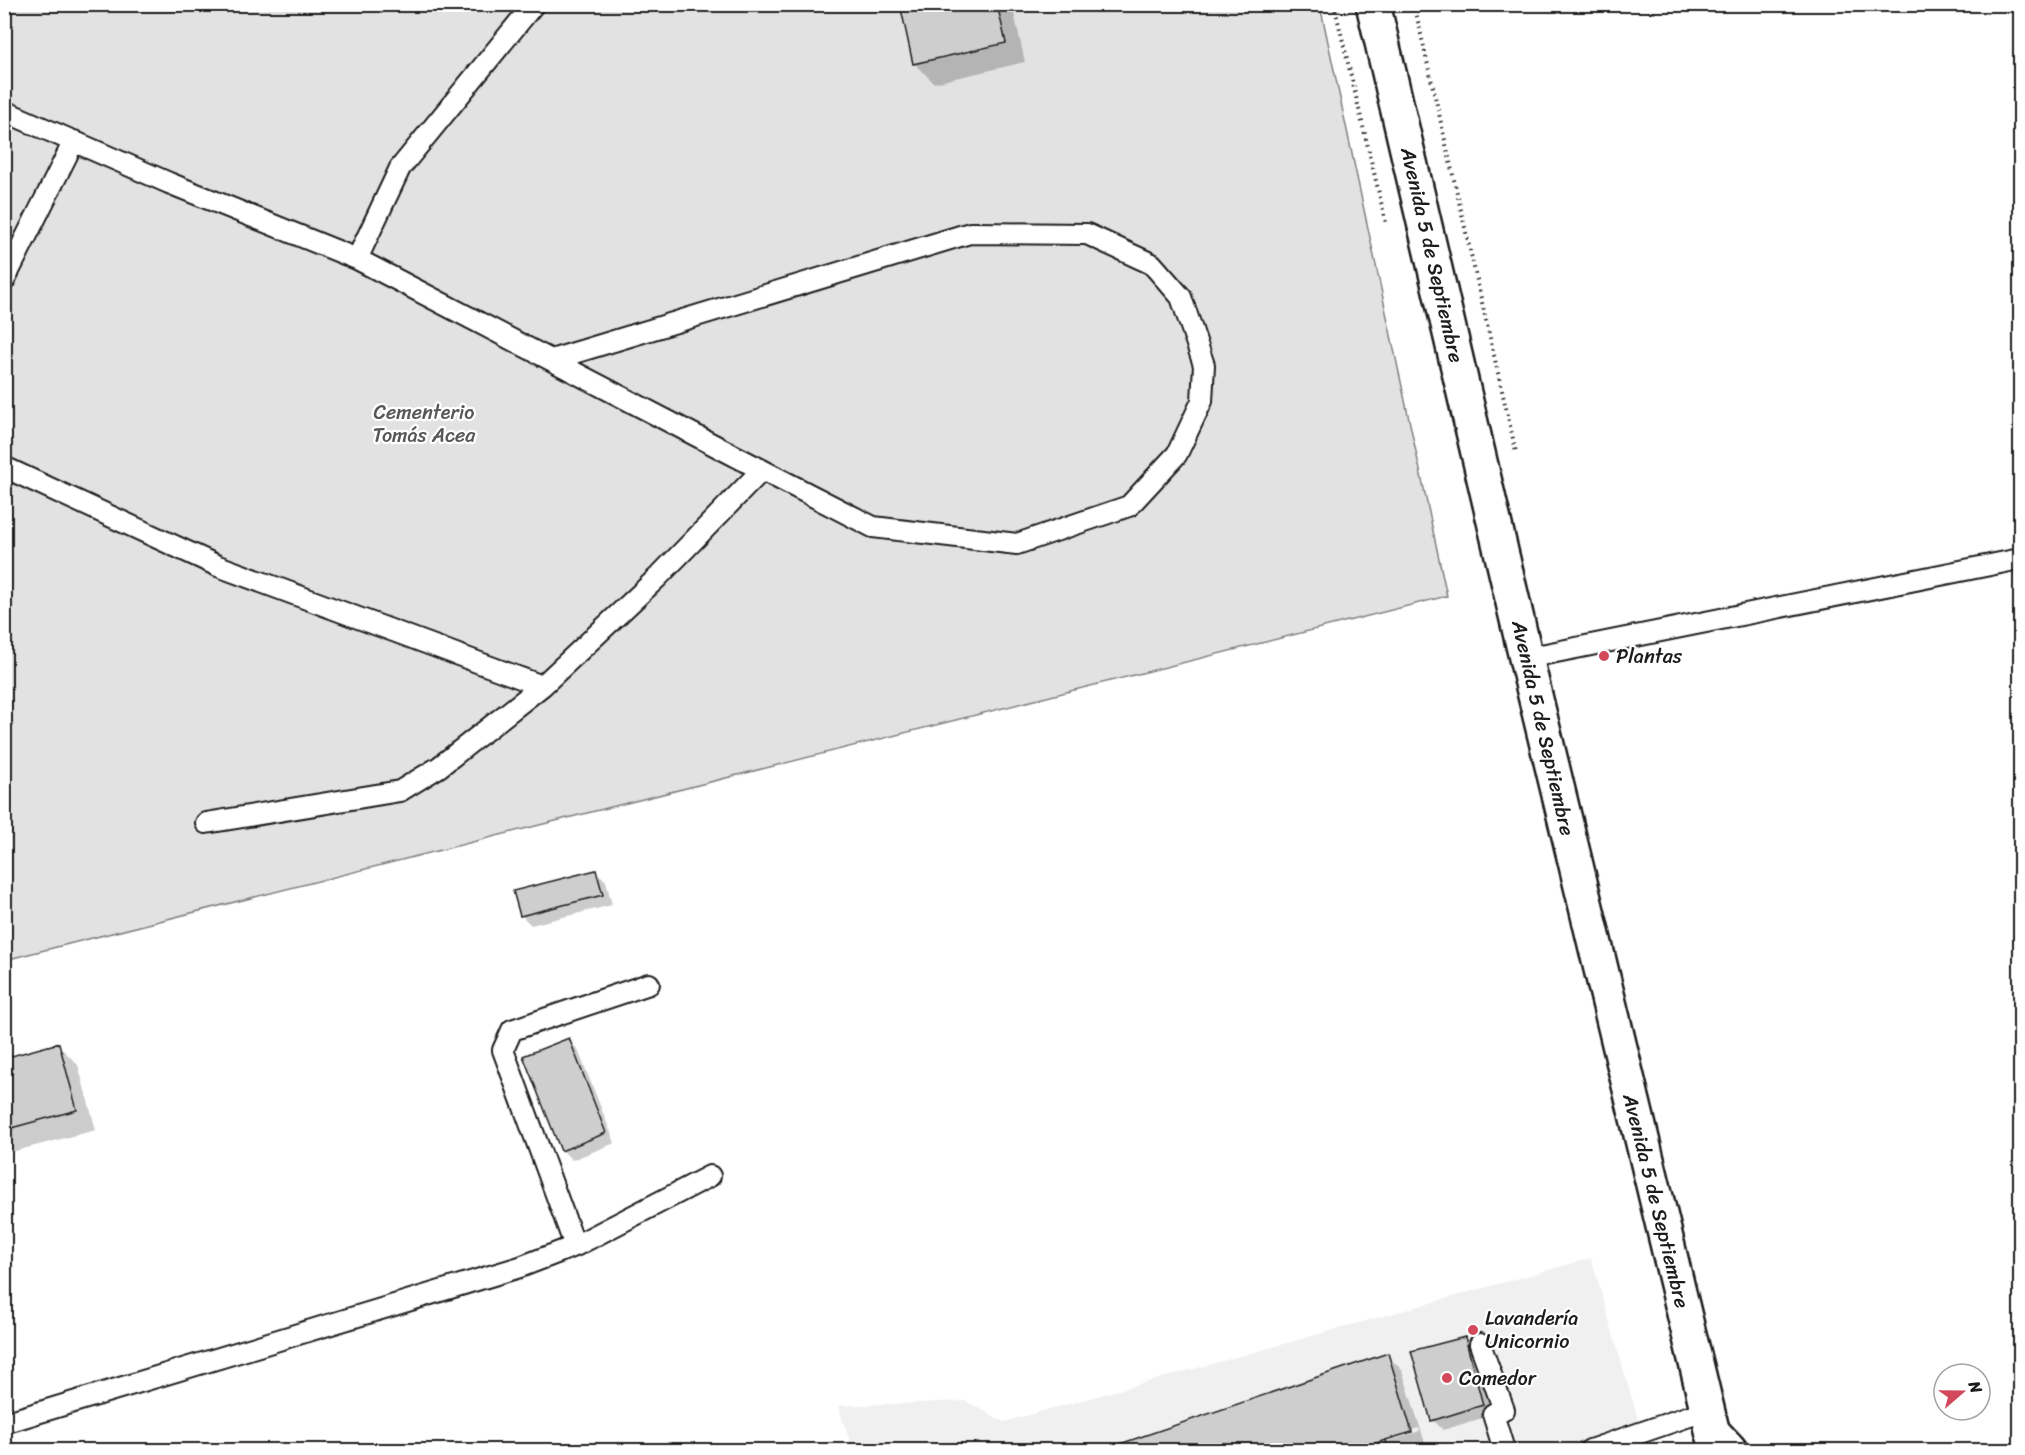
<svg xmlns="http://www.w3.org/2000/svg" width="2025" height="1455" viewBox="0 0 2025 1455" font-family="Sriracha,sans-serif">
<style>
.built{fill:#f0f0f0}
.green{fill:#e2e2e2;stroke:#7f7f7f;stroke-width:1.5}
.shadow{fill:#0003;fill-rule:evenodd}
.building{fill:#cecece;stroke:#1c1c1c;stroke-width:1.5}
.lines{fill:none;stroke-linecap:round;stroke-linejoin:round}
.lane-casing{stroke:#1c1c1c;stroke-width:24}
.primary-casing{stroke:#1c1c1c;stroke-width:38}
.highway-casing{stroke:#1c1c1c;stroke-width:38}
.path{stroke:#1c1c1c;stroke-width:4;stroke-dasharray:1.5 4.5;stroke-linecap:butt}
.lane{stroke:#fff;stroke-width:20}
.primary{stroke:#fff;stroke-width:33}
.highway{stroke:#fff;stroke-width:33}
.poi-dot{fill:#d1495b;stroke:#fff;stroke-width:2}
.labels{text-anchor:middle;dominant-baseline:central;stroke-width:4.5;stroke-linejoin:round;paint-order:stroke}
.street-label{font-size:20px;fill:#1c1c1c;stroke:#fff}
.park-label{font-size:20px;fill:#575757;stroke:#fff}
.poi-label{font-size:20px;fill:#1c1c1c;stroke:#fff;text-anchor:start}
</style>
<rect width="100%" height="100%" fill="#fff"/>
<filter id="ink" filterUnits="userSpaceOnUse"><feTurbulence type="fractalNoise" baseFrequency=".0167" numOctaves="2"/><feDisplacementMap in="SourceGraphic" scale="12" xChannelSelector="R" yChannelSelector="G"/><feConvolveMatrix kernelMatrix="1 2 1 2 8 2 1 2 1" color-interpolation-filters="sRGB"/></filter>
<g filter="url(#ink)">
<!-- built -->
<path class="built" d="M 1591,1258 L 1647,1450 L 853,1450 L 838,1406 L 966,1401 L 1004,1422 Z"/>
<!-- green -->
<path class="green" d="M 5,5 L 1320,5 L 1447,596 L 5,960 Z"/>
<!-- shadow -->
<path class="shadow" d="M 901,4 L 1012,4 L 1025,62 L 934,83 L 914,63 Z
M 596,871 L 606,881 L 612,905 L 531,925 L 521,915 Z
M 569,1040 L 578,1050 L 615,1143 L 572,1160 L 562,1150 Z
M 58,1045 L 78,1065 L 96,1130 L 4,1154 L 4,1059 Z
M 1464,1339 L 1474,1349 L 1492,1415 L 1443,1430 L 1433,1420 Z
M 1387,1355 L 1402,1370 L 1426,1446 L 1414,1450 L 1106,1450 ZM 1419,1428 L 1420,1431 L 1385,1442 L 1383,1439 Z"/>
<!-- building -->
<path class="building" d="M 900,4 L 997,4 L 1006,43 L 913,64 Z
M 596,870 L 603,895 L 520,916 L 513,891 Z
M 569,1038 L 606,1133 L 561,1151 L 523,1056 Z
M 59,1043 L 77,1110 L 4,1130 L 4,1058 Z
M 1465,1337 L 1483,1405 L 1431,1421 L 1411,1351 Z
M 1388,1353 L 1412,1432 L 1353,1450 L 1102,1450 Z
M 1386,1440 L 1388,1450 L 1353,1450 Z"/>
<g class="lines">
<!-- lane casing -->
<g class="lane-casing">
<path id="lane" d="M 4,111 L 169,183 L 357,259 L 762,470 L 873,527 L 1017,544 L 1129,506 L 1177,454 L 1202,401 L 1204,365 L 1181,297 L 1152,264 L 1087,234 L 970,233 L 551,360
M 357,259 L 400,168 L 534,4
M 4,281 L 74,141
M 4,467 L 218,566 L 542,686 L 439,767 L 400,791 L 206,823
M 1526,658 L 2020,559
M 542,686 L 657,578 L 762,470
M 575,1246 L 503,1050 L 512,1030 L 649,984
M 1480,1344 L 1504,1410 L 1493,1414 L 1504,1450
M 4,1423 L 520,1267 L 575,1246 L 710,1176
M 1590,1450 L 1707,1410"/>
</g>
<!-- primary casing -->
<g class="primary-casing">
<path id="primary" d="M 1373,4 L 1526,658 L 1717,1450"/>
</g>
<!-- highway casing -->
<g class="highway-casing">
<path id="highway" d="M 1712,1431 L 1730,1450"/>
</g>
<!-- path -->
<path class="path" d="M 1334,4 L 1386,223
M 1414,4 L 1516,452"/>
<!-- lane -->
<use href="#lane" class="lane"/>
<!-- primary -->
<use href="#primary" class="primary"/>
<!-- highway -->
<use href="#highway" class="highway"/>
</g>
</g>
<!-- markers -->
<g class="poi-dot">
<circle cx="1604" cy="656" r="6"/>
<circle cx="1473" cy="1330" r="6"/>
<circle cx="1447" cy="1378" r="6"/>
</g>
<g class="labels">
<!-- street labels -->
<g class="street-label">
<text transform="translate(1432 255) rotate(77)">Avenida 5 de Septiembre</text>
<text transform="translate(1543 728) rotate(77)">Avenida 5 de Septiembre</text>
<text transform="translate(1656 1201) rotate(76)">Avenida 5 de Septiembre</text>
</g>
<!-- park labels -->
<g class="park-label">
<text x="424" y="412">Cementerio<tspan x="424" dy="23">Tomás Acea</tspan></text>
</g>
<!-- poi labels -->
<g class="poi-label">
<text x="1616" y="656">Plantas</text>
<text x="1485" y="1318">Lavandería<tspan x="1485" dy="23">Unicornio</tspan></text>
<text x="1459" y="1378">Comedor</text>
</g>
</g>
<!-- margin -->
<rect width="2025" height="1455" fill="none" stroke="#fff" stroke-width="24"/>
<rect x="12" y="12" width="2001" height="1431" fill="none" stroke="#1c1c1c" stroke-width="2" filter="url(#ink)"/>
<!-- north arrow -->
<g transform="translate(1962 1392) rotate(70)"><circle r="28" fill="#ffffff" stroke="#a4a4a4" stroke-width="1.5"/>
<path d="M0-4.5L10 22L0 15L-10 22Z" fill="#d1495b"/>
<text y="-9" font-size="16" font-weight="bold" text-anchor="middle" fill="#1c1c1c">N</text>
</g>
</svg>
